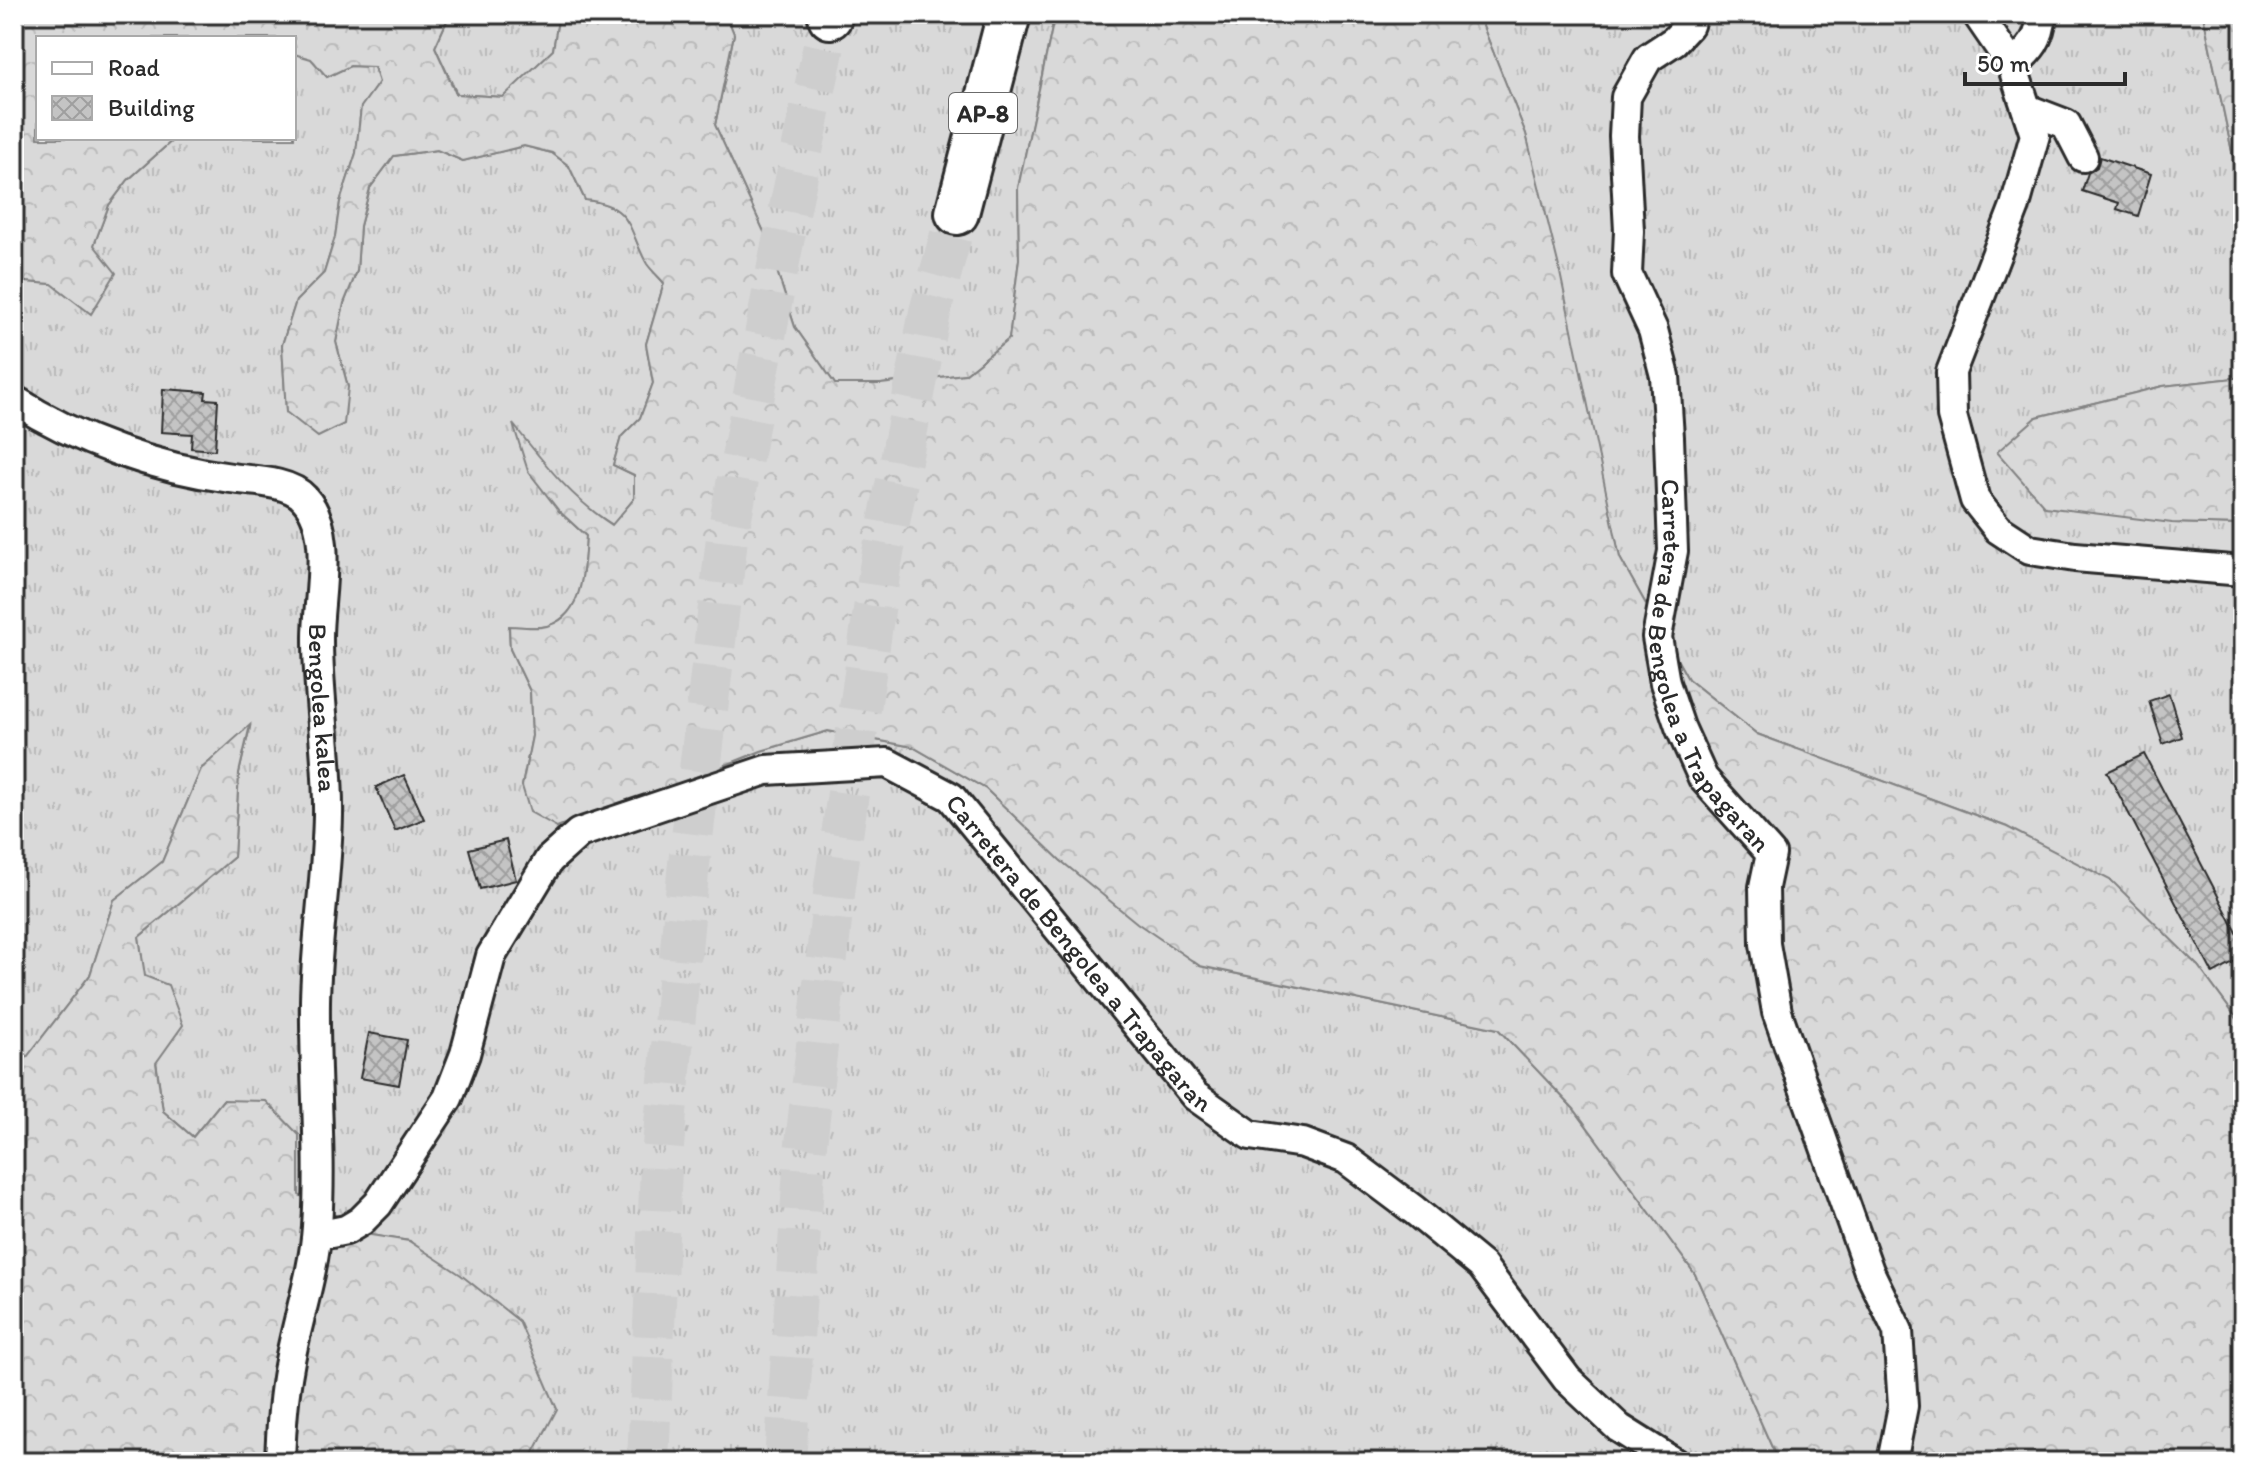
<svg xmlns="http://www.w3.org/2000/svg" width="2257" height="1476" viewBox="0 0 2257 1476" font-family="Itim,sans-serif">
<style>
.grass{fill:url(#grass-tufts);stroke:#828282;stroke-width:2}
.forest{fill:url(#forest-crowns);stroke:#828282;stroke-width:2}
.building{fill:url(#building-cross-hatch);stroke:#2b2b2b;stroke-width:2}
.lines{fill:none;stroke-linecap:round;stroke-linejoin:round}
.highway-tunnel{stroke:#cecece;stroke-width:42;stroke-dasharray:42 21;stroke-linecap:butt}
.minor-casing{stroke:#2b2b2b;stroke-width:34}
.highway-casing{stroke:#2b2b2b;stroke-width:48}
.minor{stroke:#fff;stroke-width:28}
.highway{stroke:#fff;stroke-width:42}
.labels{text-anchor:middle;dominant-baseline:central;stroke-width:7;stroke-linejoin:round;paint-order:stroke}
.shield{fill:#fff;stroke:#6b6b6b;stroke-width:2}
.shield-label{font-size:24px;font-weight:bold;fill:#2b2b2b}
.street-label{font-size:26px;fill:#2b2b2b;stroke:#fff}
</style>
<defs>
<pattern id="grass-tufts" width="24" height="20" patternUnits="userSpaceOnUse" patternTransform="scale(2)"><rect width="24" height="20" fill="#d9d9d9"/><path d="M3 7l-1-3M5 7V3M7 7l1-3M15 17l-1-3M17 17v-4M19 17l1-3" fill="none" stroke="#bababa"/></pattern>
<pattern id="forest-crowns" width="20" height="18" patternUnits="userSpaceOnUse" patternTransform="scale(2)"><rect width="20" height="18" fill="#d9d9d9"/><path d="M2 6a3 3 0 1 1 6 0M12 15a3 3 0 1 1 6 0" fill="none" stroke="#bababa"/></pattern>
<pattern id="building-cross-hatch" width="8" height="8" patternUnits="userSpaceOnUse" patternTransform="scale(2)"><rect width="8" height="8" fill="#c4c4c4"/><path d="M0 0l8 8M0 8l8-8" fill="none" stroke="#9f9f9f"/></pattern>
</defs>
<rect width="100%" height="100%" fill="#f7f7f7"/>
<filter id="ink" filterUnits="userSpaceOnUse"><feTurbulence type="fractalNoise" baseFrequency=".0125" numOctaves="2"/><feDisplacementMap in="SourceGraphic" scale="16" xChannelSelector="R" yChannelSelector="G"/><feConvolveMatrix kernelMatrix="1 2 1 2 8 2 1 2 1" color-interpolation-filters="sRGB"/></filter>
<g filter="url(#ink)">
<!-- grass -->
<path class="grass" d="M 450,14 L 559,14 L 553,50 L 504,97 L 457,94 L 435,47 Z
M 726,14 L 1055,14 L 1018,188 L 1019,259 L 1009,339 L 965,374 L 881,384 L 835,384 L 795,327 L 765,234 L 715,125 L 734,34 Z
M 1478,14 L 2203,14 L 2243,204 L 2243,377 L 2163,386 L 2037,417 L 2172,523 L 2243,525 L 2243,1027 L 2198,966 L 2007,827 L 1757,734 L 1688,679 L 1620,558 L 1526,134 Z
M 294,54 L 311,58 L 327,77 L 350,66 L 374,67 L 379,82 L 361,107 L 356,153 L 340,202 L 335,237 L 324,273 L 296,301 L 282,345 L 286,412 L 348,387 L 336,342 L 344,303 L 357,271 L 360,226 L 370,188 L 394,156 L 437,150 L 463,161 L 524,146 L 552,153 L 569,166 L 585,200 C 635,205 628,231 647,263 C 652,271 659,277 664,283 L 646,344 L 653,383 L 640,418 L 621,437 L 613,465 L 634,475 L 634,499 L 613,525 L 583,506 L 554,475 L 559,511 L 586,536 C 584,569 585,614 547,626 C 536,629 521,626 509,627 L 510,649 L 530,691 L 532,736 L 522,786 L 557,827 L 594,812 L 655,793 L 761,751 L 828,731 L 913,747 L 986,789 L 1060,860 L 1200,966 L 1498,1029 L 1574,1109 L 1695,1274 L 1775,1454 L 1776,1462 L 529,1462 L 556,1409 L 410,1241 L 371,1235 L 299,1195 L 299,1135 L 223,1100 L 193,1137 L 163,1111 L 139,937 L 234,857 L 239,773 L 250,727 L 201,769 L 162,862 L 114,900 L 90,975 L 14,1074 L 14,281 L 52,284 L 94,245 L 109,205 L 128,180 L 175,138 L 294,138 Z"/>
<!-- forest -->
<path class="forest" d="M 14,14 L 106,14 L 109,19 L 132,14 L 450,14 L 435,47 L 456,94 L 503,97 L 553,50 L 559,14 L 726,14 L 734,34 L 715,125 L 765,234 L 795,327 L 835,384 L 881,384 L 965,374 L 1009,339 L 1019,259 L 1018,188 L 1055,14 L 1478,14 L 1526,134 L 1558,263 L 1620,558 L 1688,679 L 1757,734 L 2007,827 L 2112,881 L 2198,966 L 2243,1027 L 2243,1462 L 1776,1462 L 1775,1454 L 1695,1274 L 1574,1109 L 1498,1029 L 1200,966 L 1137,923 L 1060,860 L 986,789 L 913,747 L 828,731 L 761,751 L 655,793 L 594,812 L 557,827 L 530,812 L 522,786 L 532,736 L 530,691 L 510,649 L 509,626 C 520,626 531,628 542,627 C 584,621 584,568 586,536 L 559,511 L 528,471 L 513,424 C 545,464 570,497 612,525 L 634,499 L 634,475 L 613,465 L 621,437 L 640,418 L 653,383 L 646,344 L 664,283 C 659,277 652,271 647,264 C 628,231 634,205 585,200 L 569,166 L 552,153 L 524,146 L 463,161 L 437,150 L 394,156 L 370,188 L 360,226 L 357,271 L 344,303 L 336,342 L 348,387 L 344,424 L 318,437 L 286,412 L 282,345 L 296,301 L 324,273 L 335,237 L 340,202 L 356,153 L 361,107 L 379,82 L 374,67 L 350,66 L 327,77 L 311,59 L 294,54 L 294,38 L 38,38 L 38,138 L 175,138 L 128,180 L 109,205 L 94,245 L 116,273 L 91,314 L 52,284 L 14,281 Z
M 2203,14 L 2243,14 L 2243,204 Z
M 2243,377 L 2243,525 L 2172,523 L 2045,507 L 1997,452 L 2037,417 L 2163,386 Z
M 250,725 L 239,773 L 234,857 L 139,937 L 145,976 L 168,985 L 183,1025 L 156,1063 L 163,1111 L 193,1137 L 223,1100 L 266,1101 L 299,1135 L 299,1195 L 371,1235 L 409,1241 L 461,1275 L 519,1321 L 557,1409 L 529,1462 L 14,1462 L 14,1074 L 90,975 L 114,900 L 162,862 L 201,769 Z"/>
<!-- building -->
<path class="building" d="M 2100,157 L 2151,174 L 2138,216 L 2117,209 L 2119,203 L 2082,191 L 2088,173 L 2097,167 Z
M 163,389 L 206,392 L 205,399 L 218,400 L 215,450 L 191,448 L 192,434 L 161,432 Z
M 2169,694 L 2182,737 L 2163,744 L 2149,701 Z
M 2144,754 L 2243,944 L 2243,958 L 2213,974 L 2107,772 Z
M 404,775 L 424,819 L 395,831 L 376,787 Z
M 506,840 L 516,880 L 480,889 L 469,849 Z
M 369,1033 L 407,1040 L 399,1085 L 360,1078 Z"/>
<g class="lines">
<!-- highway-tunnel -->
<path class="highway-tunnel" d="M 648,1462 L 661,1168 L 688,873 L 727,538 L 780,256 L 830,17
M 785,1462 L 805,1153 L 835,885 L 880,568 L 930,312 L 957,213"/>
<!-- minor casing -->
<g class="minor-casing">
<g id="minor">
<path id="s1" d="M 1692,14 L 1689,25 L 1674,41 L 1648,58 L 1626,97 L 1624,136 L 1629,231 L 1627,274 L 1653,330 L 1665,376 L 1669,437 L 1673,551 L 1657,637 L 1665,683 L 1680,727 L 1703,778 L 1771,854 L 1764,887 L 1765,944 L 1777,1012 L 1869,1271 L 1898,1331 L 1903,1406 L 1892,1462"/>
<path d="M 1977,14 L 2012,65 L 2035,135 L 2015,206 L 1951,372 L 1952,416 L 1975,500 L 1998,529 L 2030,550 L 2075,557 L 2243,571"/>
<path d="M 2012,65 C 2031,50 2040,39 2042,14"/>
<path d="M 2027,109 L 2066,124 L 2083,157"/>
<path id="s2" d="M 14,400 C 78,441 155,468 231,478 C 252,481 289,481 304,498 C 336,532 317,598 318,641 C 318,700 329,757 328,815 C 327,877 316,939 315,1001 C 314,1077 322,1152 317,1227 C 314,1273 297,1320 289,1366 C 283,1398 281,1430 280,1462"/>
<path id="s3" d="M 317,1230 L 331,1233 L 346,1230 L 361,1221 L 378,1204 L 448,1098 L 465,1054 L 491,956 L 549,860 L 579,833 L 766,770 L 887,763 L 951,797 L 1195,1096 L 1250,1135 L 1303,1143 L 1346,1159 L 1414,1210 L 1482,1266 L 1567,1379 L 1619,1428 L 1673,1462"/>
</g>
</g>
<!-- highway casing -->
<g class="highway-casing">
<path id="highway" d="M 830,17 L 831,14
M 957,213 L 1009,14"/>
</g>
<!-- minor -->
<use href="#minor" class="minor"/>
<!-- highway -->
<use href="#highway" class="highway"/>
</g>
</g>
<g class="labels">
<!-- shield labels -->
<rect class="shield" x="949" y="93" width="68" height="40" rx="6"/>
<g class="shield-label">
<text x="983" y="113">AP-8</text>
</g>
<!-- street labels -->
<g class="street-label">
<text stroke="none"><textPath href="#s1" startOffset="700">Carretera de Bengolea a Trapagaran</textPath></text>
<text stroke="none"><textPath href="#s2" startOffset="524">Bengolea kalea</textPath></text>
<text stroke="none"><textPath href="#s3" startOffset="1092">Carretera de Bengolea a Trapagaran</textPath></text>
</g>
</g>
<!-- margin -->
<rect width="2257" height="1476" fill="none" stroke="#fff" stroke-width="48"/>
<rect x="24" y="24" width="2209" height="1428" fill="none" stroke="#2b2b2b" stroke-width="3" filter="url(#ink)"/>
<!-- legend -->
<rect x="36" y="36" width="260" height="104" fill="#ffffff" stroke="#aaaaaa" stroke-width="2"/>
<rect x="52" y="62" width="40" height="12" fill="#ffffff" stroke="#aaaaaa" stroke-width="2"/>
<text x="108" y="76" font-size="24" fill="#2b2b2b">Road</text>
<rect x="52" y="96" width="40" height="24" fill="url(#building-cross-hatch)" stroke="#aaaaaa" stroke-width="2"/>
<text x="108" y="116" font-size="24" fill="#2b2b2b">Building</text>
<!-- scale -->
<path d="M1965 72v12h160v-12" fill="none" stroke="#2b2b2b" stroke-width="4"/>
<text x="1977" y="72" font-size="24" fill="#2b2b2b" stroke="#ffffff" stroke-width="6" paint-order="stroke">50 m</text>
</svg>
